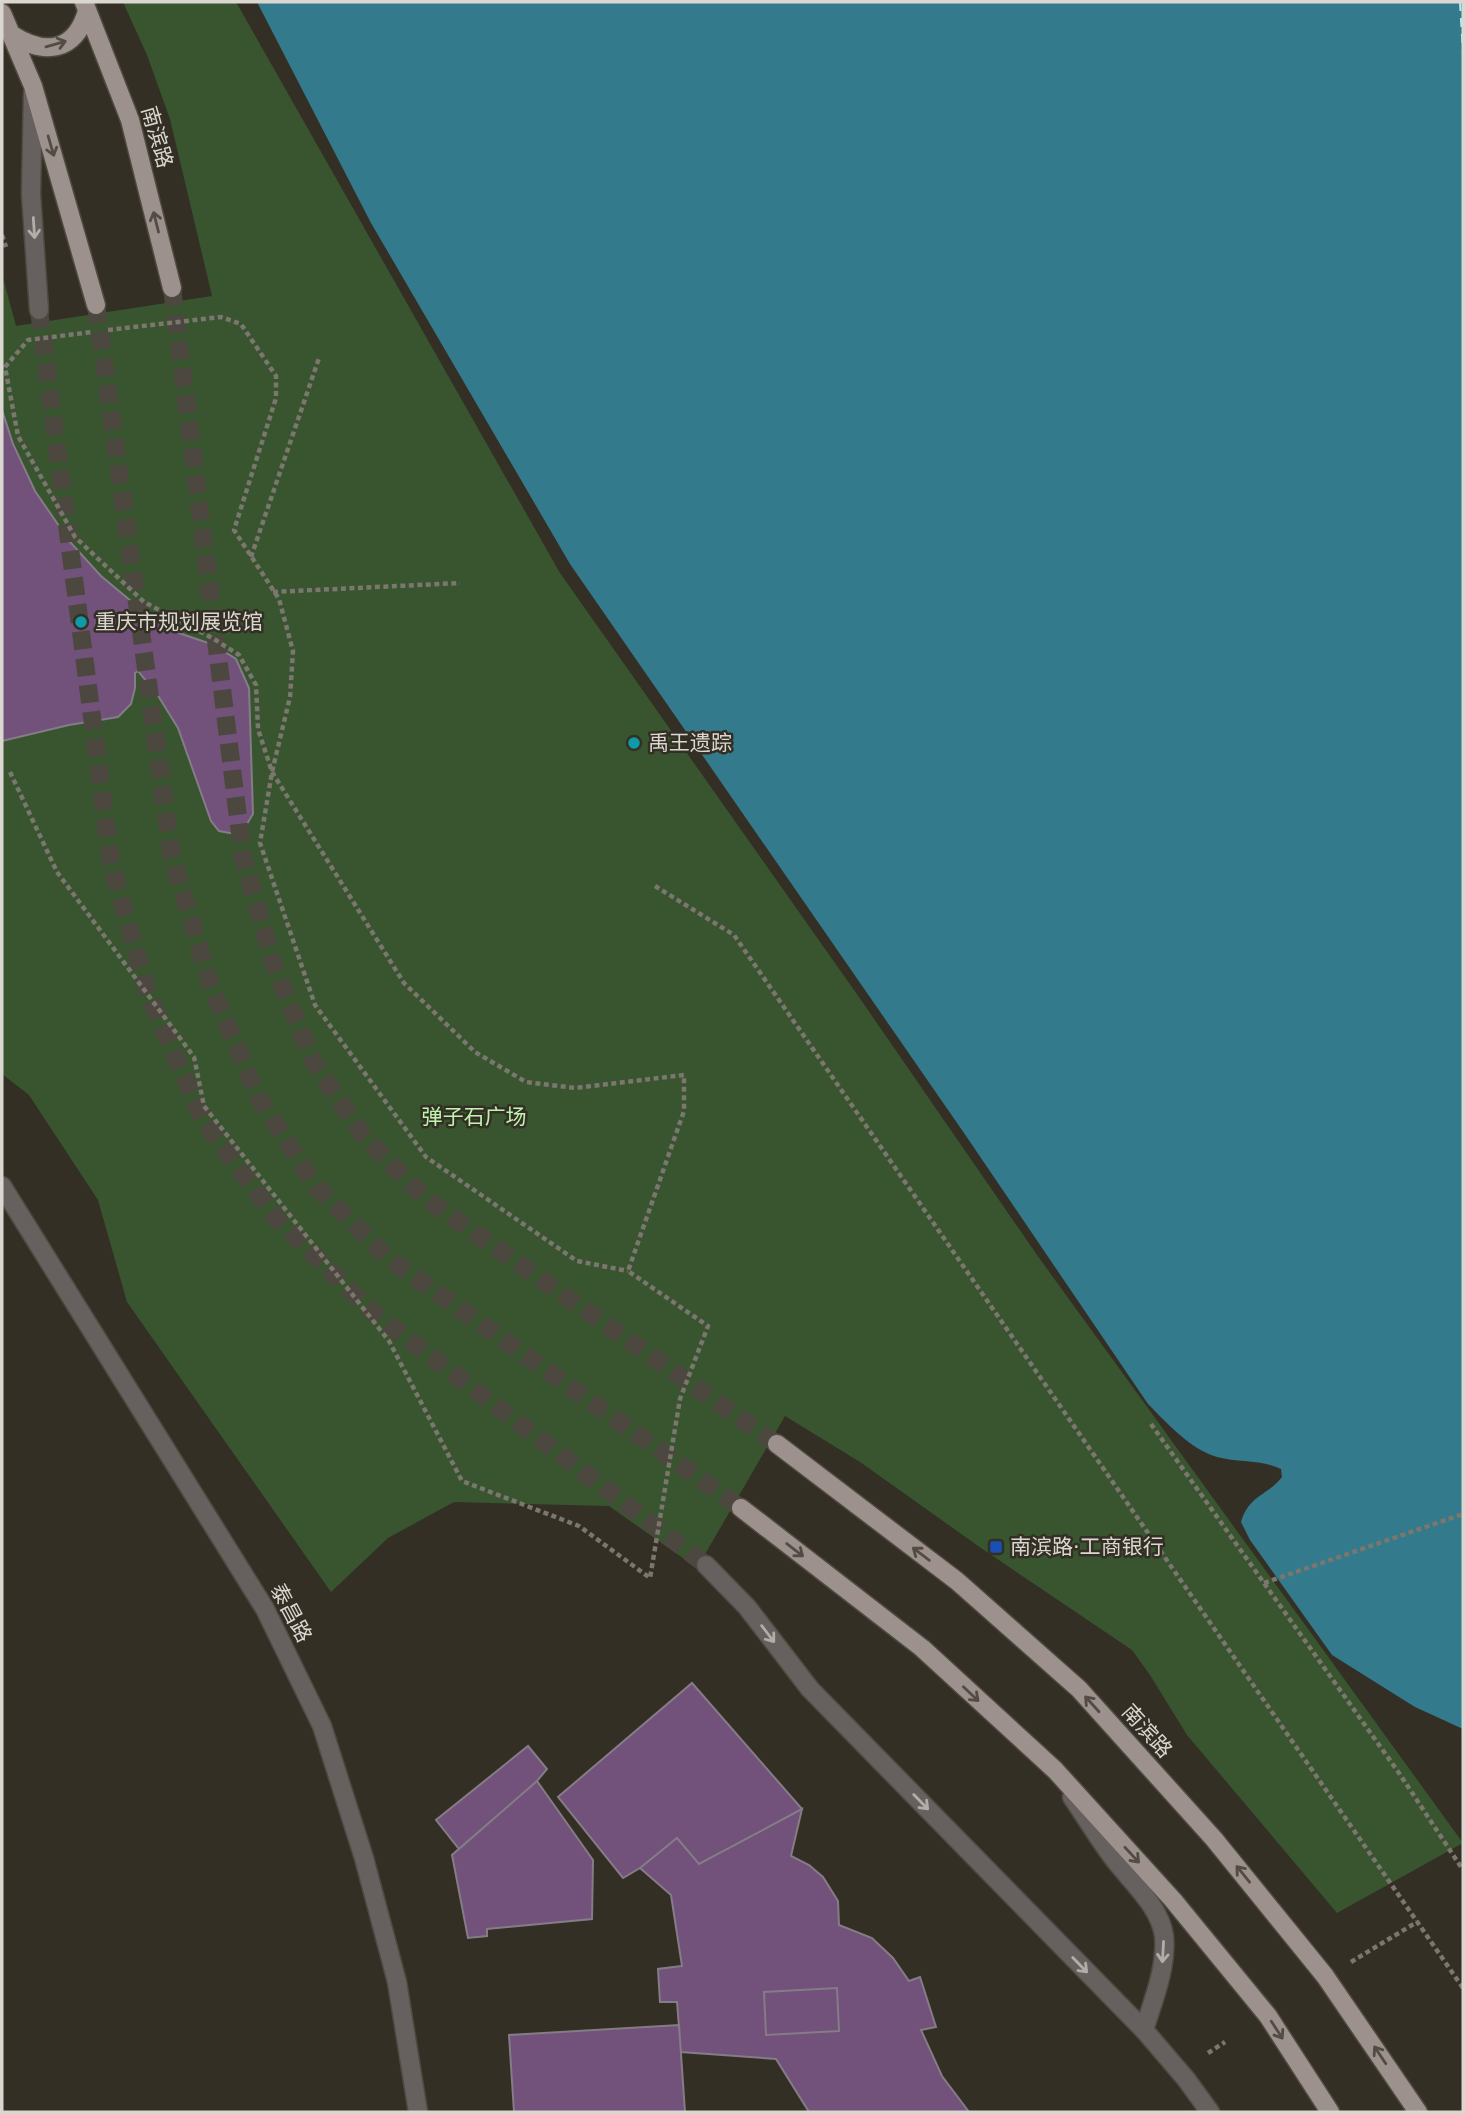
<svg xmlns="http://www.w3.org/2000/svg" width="1465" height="2114" viewBox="0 0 1465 2114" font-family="'DejaVu Sans','Noto Sans SC',sans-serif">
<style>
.green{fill:#38552f}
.water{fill:#347a8d}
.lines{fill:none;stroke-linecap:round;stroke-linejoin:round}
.ferry{stroke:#b3edff;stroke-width:2;stroke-dasharray:9 7;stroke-linecap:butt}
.building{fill:#72517a;stroke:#847c86;stroke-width:2}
.tertiary-tunnel{stroke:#4d483f;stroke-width:18;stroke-dasharray:18 9;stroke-linecap:butt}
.primary-tunnel{stroke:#4d483f;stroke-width:18;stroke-dasharray:18 9;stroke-linecap:butt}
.service-casing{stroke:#4f4a41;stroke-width:21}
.tertiary-casing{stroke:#4f4a41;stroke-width:21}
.primary-casing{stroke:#4f4a41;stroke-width:21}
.path{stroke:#7b766e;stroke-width:4.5;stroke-dasharray:5 3.5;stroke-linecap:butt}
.service{stroke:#66615e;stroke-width:18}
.tertiary{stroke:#66615e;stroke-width:18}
.primary{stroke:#9c918c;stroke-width:18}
.oneway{stroke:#534c44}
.oneway2{stroke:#b1aea9}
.culture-dot{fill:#0f9aa8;stroke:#342f25;stroke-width:2.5}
.transit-dot{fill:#1a4fb4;stroke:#342f25;stroke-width:2.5}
.labels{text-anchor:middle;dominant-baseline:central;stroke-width:5;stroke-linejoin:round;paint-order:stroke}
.street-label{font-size:21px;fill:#dad7d1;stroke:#342f25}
.poi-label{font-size:21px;fill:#dad7d1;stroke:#342f25;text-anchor:start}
.park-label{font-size:21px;fill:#bff4af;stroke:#342f25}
</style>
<rect width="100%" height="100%" fill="#342f25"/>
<!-- green -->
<path class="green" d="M 123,2 L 236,2 L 560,573 L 861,1000 L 1037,1255 L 1463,1843 L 1337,1913 L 1187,1735 L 1150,1675 L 1132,1650 L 981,1548 L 860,1462 L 785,1416 L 697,1568 L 609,1506 L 454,1502 L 388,1538 L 331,1592 L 127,1302 L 98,1200 L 29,1095 L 2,1074 L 2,274 L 16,326 L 212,296 L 170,119 L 147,55 Z"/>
<!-- water -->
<path class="water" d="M 257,2 L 1463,2 L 1463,1729 L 1415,1707 L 1332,1655 L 1250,1540 L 1241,1522 C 1249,1495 1267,1496 1282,1477 L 1281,1469 C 1260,1459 1239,1463 1217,1457 C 1190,1449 1168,1424 1148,1404 L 964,1133 L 570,564 L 371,223 Z"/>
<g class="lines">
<!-- ferry -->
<path class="ferry" d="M 1460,2 L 1463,54"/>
</g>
<!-- building -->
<path class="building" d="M 2,410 L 13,444 L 35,491 L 70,542 L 101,576 L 143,611 L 179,633 L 214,645 L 236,659 L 249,688 L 253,814 L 245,827 L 235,834 L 219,831 L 211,821 L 178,728 L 157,694 L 138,671 L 135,673 L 135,688 L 131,704 L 118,717 L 69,725 L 2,741 Z
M 692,1683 L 802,1809 L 699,1864 L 677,1838 L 640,1868 L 623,1878 L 558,1797 Z
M 528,1746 L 547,1769 L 537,1781 L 459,1849 L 436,1820 Z
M 537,1781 L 593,1860 L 592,1919 L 487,1929 L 487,1936 L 468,1938 L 452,1855 Z
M 802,1809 L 791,1856 L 809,1865 L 823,1877 L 838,1901 L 839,1925 L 872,1938 L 893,1958 L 909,1981 L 920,1977 L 936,2027 L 921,2030 L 942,2076 L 969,2112 L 809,2112 L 776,2059 L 681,2052 L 677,2002 L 660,2002 L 658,1969 L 682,1966 L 671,1895 L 640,1868 L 677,1838 L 699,1864 Z
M 837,1988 L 839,2031 L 766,2035 L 764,1992 Z
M 679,2025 L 685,2112 L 514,2112 L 509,2035 Z"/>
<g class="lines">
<!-- tertiary-tunnel -->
<path class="tertiary-tunnel" d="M 39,310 L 111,863 L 147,991 L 203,1120 L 274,1216 L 371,1311 L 706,1565"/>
<!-- primary-tunnel -->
<path class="primary-tunnel" d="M 172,288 L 243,857 L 274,966 L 314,1063 L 364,1137 L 426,1199 L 777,1444
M 96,305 L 172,857 L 211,986 L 257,1095 L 316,1187 L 389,1259 L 741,1508"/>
<!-- service casing -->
<g class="service-casing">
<path id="service" d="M 1072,1797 C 1085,1816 1097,1836 1111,1855 C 1128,1879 1160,1905 1164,1936 C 1167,1967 1153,2001 1144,2030"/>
</g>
<!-- tertiary casing -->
<g class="tertiary-casing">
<path id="tertiary" d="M 33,93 L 31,194 L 39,310
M 2,1186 L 265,1609 L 322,1726 L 364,1858 L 397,1982 L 418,2112
M 706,1565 L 747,1607 L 810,1689 L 1144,2030 L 1186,2079 L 1210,2112"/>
</g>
<!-- primary casing -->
<g class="primary-casing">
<path id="primary" d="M 84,2 L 130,120 L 172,288
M 2,13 L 33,86 L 96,305
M 11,34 C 45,56 75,52 87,11
M 777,1444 L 957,1581 L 1079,1689 L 1214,1839 L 1325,1976 L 1418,2112
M 741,1508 L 922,1648 L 1055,1770 L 1173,1900 L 1268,2016 L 1330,2112"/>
</g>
<!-- path -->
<path class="path" d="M 2,235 L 6,247
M 108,330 L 221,317 L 241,324 L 276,376 L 276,398 L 234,530 L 279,599 L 293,651 L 290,697 L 272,772 L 260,843 L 315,1005 L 426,1157 L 577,1261 L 628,1271
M 251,557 L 319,358
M 273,592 L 460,583
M 10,772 L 57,872 L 194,1057 L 204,1106 L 389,1341 L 462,1481 L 579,1526 L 650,1578 L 680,1399 L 708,1326 L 628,1271 L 684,1111 L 684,1075 L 575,1088 L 526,1082 L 475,1052 L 404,983 L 272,772 L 258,729 L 256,685 L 239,655 L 214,639 L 144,602 L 75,537 L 18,436 L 5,367 L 28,340 L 92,332
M 655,886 L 734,935 L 1463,1988
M 1151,1424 L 1399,1773 L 1463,1870
M 1264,1583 L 1463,1514
M 1351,1962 L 1417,1922
M 1208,2053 L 1225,2042"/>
<!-- service -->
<use href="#service" class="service"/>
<!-- tertiary -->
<use href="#tertiary" class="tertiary"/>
<!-- primary -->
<use href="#primary" class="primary"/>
</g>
<!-- one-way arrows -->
<defs><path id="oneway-shaft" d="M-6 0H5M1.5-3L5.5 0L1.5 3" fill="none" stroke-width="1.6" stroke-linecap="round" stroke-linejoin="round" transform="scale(1.75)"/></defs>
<g class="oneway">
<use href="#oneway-shaft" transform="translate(56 44) rotate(-16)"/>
<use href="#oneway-shaft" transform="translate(51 146) rotate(74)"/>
<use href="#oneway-shaft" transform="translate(156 222) rotate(-104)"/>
<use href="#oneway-shaft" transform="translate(795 1550) rotate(38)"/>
<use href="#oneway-shaft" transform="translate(921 1554) rotate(-143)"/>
<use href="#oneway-shaft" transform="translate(971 1694) rotate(43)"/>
<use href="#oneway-shaft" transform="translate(1092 1704) rotate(-132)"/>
<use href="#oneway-shaft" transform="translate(1132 1855) rotate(47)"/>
<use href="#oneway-shaft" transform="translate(1243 1874) rotate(-129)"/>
<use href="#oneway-shaft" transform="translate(1277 2030) rotate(57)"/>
<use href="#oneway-shaft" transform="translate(1380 2055) rotate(-124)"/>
</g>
<g class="oneway2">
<use href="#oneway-shaft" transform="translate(34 228) rotate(86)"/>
<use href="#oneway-shaft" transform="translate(768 1634) rotate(53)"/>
<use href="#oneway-shaft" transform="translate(921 1802) rotate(46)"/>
<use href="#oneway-shaft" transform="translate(1163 1952) rotate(93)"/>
<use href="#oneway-shaft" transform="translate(1080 1965) rotate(46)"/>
</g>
<!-- markers -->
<g class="culture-dot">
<circle cx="81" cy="622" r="7"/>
<circle cx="634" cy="743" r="7"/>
</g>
<rect class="transit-dot" x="989" y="1540" width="14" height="14" rx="3.5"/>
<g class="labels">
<!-- street labels -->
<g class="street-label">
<text transform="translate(157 137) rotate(74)">南滨路</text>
<text transform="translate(291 1613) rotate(62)">泰昌路</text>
<text transform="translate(1147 1731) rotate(48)">南滨路</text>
</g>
<!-- poi labels -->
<g class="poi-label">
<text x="95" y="622">重庆市规划展览馆</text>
<text x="648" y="743">禹王遗踪</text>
<text x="1010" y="1547">南滨路·工商银行</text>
</g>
<!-- park labels -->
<g class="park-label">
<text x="474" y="1117">弹子石广场</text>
</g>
</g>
<!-- border -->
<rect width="1465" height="2114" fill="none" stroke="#dad7d1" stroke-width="7"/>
</svg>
